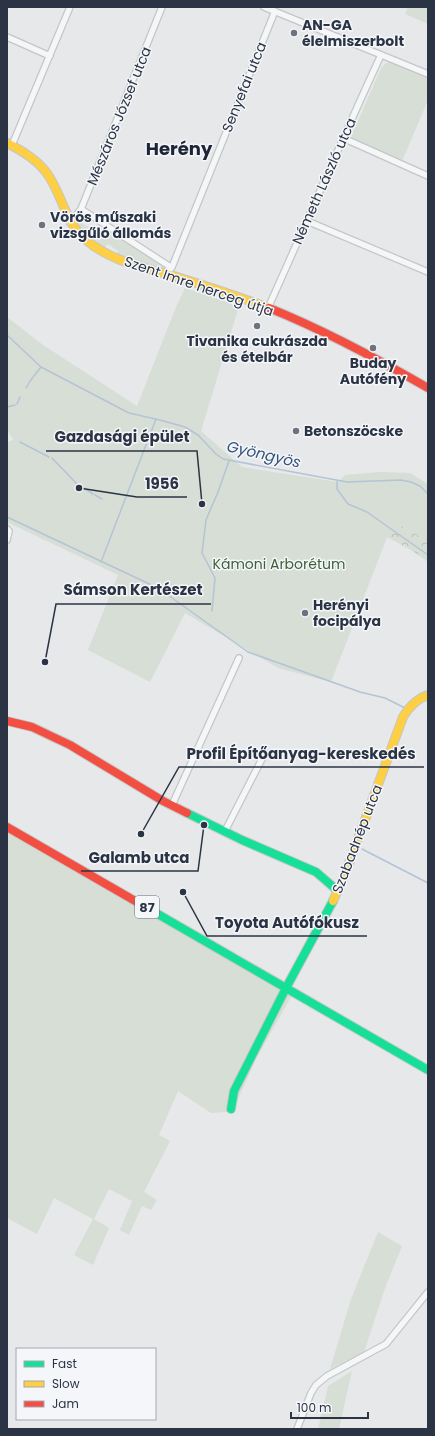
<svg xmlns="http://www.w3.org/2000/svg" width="435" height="1436" viewBox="0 0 435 1436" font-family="Poppins,sans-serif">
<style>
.green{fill:#d6ded6}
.forest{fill:url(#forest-crowns)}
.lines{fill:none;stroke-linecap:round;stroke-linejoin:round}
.stream{stroke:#b4c4d5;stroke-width:1.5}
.street-casing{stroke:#c4c6c8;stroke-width:8}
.fast-casing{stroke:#c4c6c8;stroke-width:10}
.slow-casing{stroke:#c4c6c8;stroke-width:10}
.jam-casing{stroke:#c4c6c8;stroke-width:10}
.street{stroke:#f5f6f7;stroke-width:5.5}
.fast{stroke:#16e098;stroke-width:8}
.slow{stroke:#ffcf43;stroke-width:8}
.jam{stroke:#f24e42;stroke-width:8}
.poi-dot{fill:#6c737f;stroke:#f4f6f9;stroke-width:1.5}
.labels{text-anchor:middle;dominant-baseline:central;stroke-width:3;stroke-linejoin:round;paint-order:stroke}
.shield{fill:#f4f6f9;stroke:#676e7b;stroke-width:1}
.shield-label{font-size:13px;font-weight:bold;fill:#2b3445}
.poi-label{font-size:14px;font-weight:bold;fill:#2b3445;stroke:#f4f6f9;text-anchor:start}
.street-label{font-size:14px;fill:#2b3445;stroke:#f4f6f9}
.park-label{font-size:14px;fill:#3f6138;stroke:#f4f6f9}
.water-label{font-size:15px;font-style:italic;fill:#34527a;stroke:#f4f6f9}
.district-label{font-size:18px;font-weight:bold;fill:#1d2536;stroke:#f4f6f9}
.leader{fill:none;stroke:#2b3445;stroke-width:1.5}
.callout-dot{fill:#2b3445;stroke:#f4f6f9;stroke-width:1.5}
.callout-label{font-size:15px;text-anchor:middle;font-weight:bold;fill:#2b3445;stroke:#f4f6f9;stroke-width:3;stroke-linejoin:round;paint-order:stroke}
</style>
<defs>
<pattern id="forest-crowns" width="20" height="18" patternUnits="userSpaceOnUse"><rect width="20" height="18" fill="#d6ded6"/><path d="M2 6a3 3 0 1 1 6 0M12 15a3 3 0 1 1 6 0" fill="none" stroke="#b8bfb9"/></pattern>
</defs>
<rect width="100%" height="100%" fill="#e6e8ea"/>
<!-- green -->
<path class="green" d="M 408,7 L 428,7 L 428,24 L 405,14 Z
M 391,62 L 428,78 L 428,100 L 402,161 L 352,138 L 352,135 L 381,68 L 386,63 Z
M 76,220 L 105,237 L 112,231 L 169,266 L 167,272 L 116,255 L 118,251 L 108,244 L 103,249 L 86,238 L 73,223 Z
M 185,288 L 239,306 L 201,431 L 242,467 L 338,482 L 345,475 L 379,472 L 410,473 L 428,484 L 428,543 L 412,531 L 393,522 L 331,682 L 278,668 L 185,613 L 150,682 L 88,650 L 118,575 L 7,522 L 7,442 L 11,441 L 13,439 L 7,430 L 7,317 L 43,345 L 137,406 L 176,307 Z
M 7,830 L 292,995 L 256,1059 L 234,1108 L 226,1112 L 211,1113 L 178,1091 L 159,1135 L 170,1141 L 144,1192 L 157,1200 L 151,1210 L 142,1206 L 129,1235 L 120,1230 L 132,1201 L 109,1189 L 94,1219 L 109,1228 L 93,1265 L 74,1255 L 93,1219 L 54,1198 L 37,1234 L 7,1218 Z
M 378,1232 L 402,1246 L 384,1291 L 364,1352 L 330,1369 L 351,1299 Z
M 352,1371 L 339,1429 L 318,1429 L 328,1386 Z"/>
<!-- forest -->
<path class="forest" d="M 393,522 L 412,531 L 428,543 L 428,562 L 414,552 L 387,537 Z"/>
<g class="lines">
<!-- stream -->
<path class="stream" d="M 7,335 L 41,367 L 129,413 L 160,420 L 185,427 L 198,435 L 216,454 L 223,459 L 347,482 L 401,480 L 411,482 L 420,486 L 428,494
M 34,376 L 41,367
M 31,380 L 33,377
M 26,388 L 30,381
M 17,404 L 20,397
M 7,407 L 15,405
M 20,442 L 49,457
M 52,458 L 77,484
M 337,480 L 337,489 L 348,504 L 367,512 L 428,555
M 79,485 L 93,494
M 95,495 L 102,499
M 7,517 L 158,588 L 248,652 L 360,692 L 385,698 L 405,708
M 101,562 L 156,419
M 212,611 L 215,578 L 202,553 L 206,520 L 218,492 L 229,461
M 362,849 L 428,883"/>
<!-- street casing -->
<g class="street-casing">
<path id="street" d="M 264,7 L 428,74
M 7,37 L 50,56
M 343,138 L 428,176
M 12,145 L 70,7
M 81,209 L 169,266 L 172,267
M 307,221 L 428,272
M 70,223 L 81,209 L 162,7
M 167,274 L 172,267 L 275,11
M 268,308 C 306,224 342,139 381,55
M 7,529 L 9,531 L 7,540
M 172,805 L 239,658
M 225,831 L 265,753
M 297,1429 L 311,1393 L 316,1385 L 327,1376 L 386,1344 L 428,1292"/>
</g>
<!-- fast casing -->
<g class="fast-casing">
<path id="fast" d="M 187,813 L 242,840 L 316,872 L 338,891
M 149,909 L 428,1070
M 231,1109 L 234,1091 L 286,988 L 333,901"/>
</g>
<!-- slow casing -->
<g class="slow-casing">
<path id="slow" d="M 7,143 C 21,150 36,159 46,172 C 62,193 64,221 85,239 C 110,262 148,268 180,278 C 210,287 239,297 269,308
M 333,901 L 345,874 L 403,717 C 409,707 416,699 428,695"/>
</g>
<!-- jam casing -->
<g class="jam-casing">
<path id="jam" d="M 269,308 C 324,330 376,358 428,388
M 7,721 L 32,727 L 70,745 L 163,801 L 187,813
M 7,827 L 149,909"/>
</g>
<!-- street -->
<use href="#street" class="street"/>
<!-- fast -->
<use href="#fast" class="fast"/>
<!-- slow -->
<use href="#slow" class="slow"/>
<!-- jam -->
<use href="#jam" class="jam"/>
</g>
<!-- markers -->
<g class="poi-dot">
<circle cx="294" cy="33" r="4"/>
<circle cx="42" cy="225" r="4"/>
<circle cx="257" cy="326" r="4"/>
<circle cx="373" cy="348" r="4"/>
<circle cx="296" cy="431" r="4"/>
<circle cx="305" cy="613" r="4"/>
</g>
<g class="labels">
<!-- shield labels -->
<rect class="shield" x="135" y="896" width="24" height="22" rx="3"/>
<g class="shield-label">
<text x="147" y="907">87</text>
</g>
<!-- poi labels -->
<g class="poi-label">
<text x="302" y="25">AN-GA<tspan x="302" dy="16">élelmiszerbolt</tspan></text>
<text x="50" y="217">Vörös műszaki<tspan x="50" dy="16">vizsgűló állomás</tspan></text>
<text x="257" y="341" text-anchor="middle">Tivanika cukrászda<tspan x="257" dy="16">és ételbár</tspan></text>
<text x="373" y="363" text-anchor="middle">Buday<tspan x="373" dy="16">Autófény</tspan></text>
<text x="304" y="431">Betonszöcske</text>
<text x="313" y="605">Herényi<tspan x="313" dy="16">focipálya</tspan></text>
</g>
<!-- street labels -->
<g class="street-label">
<text transform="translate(244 87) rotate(-68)">Senyefai utca</text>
<text transform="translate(119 116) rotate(-68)">Mészáros József utca</text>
<text transform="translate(324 181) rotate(-66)">Németh László utca</text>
<text transform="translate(199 286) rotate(19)">Szent Imre herceg útja</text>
<text transform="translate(357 839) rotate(-69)">Szabadnép utca</text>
</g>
<!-- park labels -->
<g class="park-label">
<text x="279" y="564">Kámoni Arborétum</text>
</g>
<!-- water labels -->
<g class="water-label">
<text transform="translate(264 454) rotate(13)">Gyöngyös</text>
</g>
<!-- district labels -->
<g class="district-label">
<text x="179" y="148">Herény</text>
</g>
</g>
<!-- callouts -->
<path class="leader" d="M202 504L197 451H46M79 488L137 497H187M45 662L56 604H211M141 834L179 767H424M204 825L198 871H81M183 892L207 936H367"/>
<g class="callout-dot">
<circle cx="202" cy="504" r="4"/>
<circle cx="79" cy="488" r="4"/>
<circle cx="45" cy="662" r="4"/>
<circle cx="141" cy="834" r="4"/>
<circle cx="204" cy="825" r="4"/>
<circle cx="183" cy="892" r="4"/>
</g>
<g class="callout-label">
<text x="122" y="442">Gazdasági épület</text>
<text x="162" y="489">1956</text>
<text x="133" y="595">Sámson Kertészet</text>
<text x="301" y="759">Profil Építőanyag-kereskedés</text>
<text x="139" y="863">Galamb utca</text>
<text x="287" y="928">Toyota Autófókusz</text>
</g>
<!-- border -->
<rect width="435" height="1436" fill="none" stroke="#2b3445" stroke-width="16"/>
<!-- legend -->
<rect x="16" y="1348" width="140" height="72" fill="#f4f6f9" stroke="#a4a8b1"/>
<rect x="24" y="1361" width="20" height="6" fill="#16e098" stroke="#a4a8b1"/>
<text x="52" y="1368" font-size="12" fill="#2b3445">Fast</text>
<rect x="24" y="1381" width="20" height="6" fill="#ffcf43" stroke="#a4a8b1"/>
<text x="52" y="1388" font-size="12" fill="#2b3445">Slow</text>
<rect x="24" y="1401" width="20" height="6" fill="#f24e42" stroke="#a4a8b1"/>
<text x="52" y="1408" font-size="12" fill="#2b3445">Jam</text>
<!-- scale -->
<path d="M291 1412v6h77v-6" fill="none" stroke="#2b3445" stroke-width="2"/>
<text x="297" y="1412" font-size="12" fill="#2b3445" stroke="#f4f6f9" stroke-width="3" paint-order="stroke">100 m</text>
</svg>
